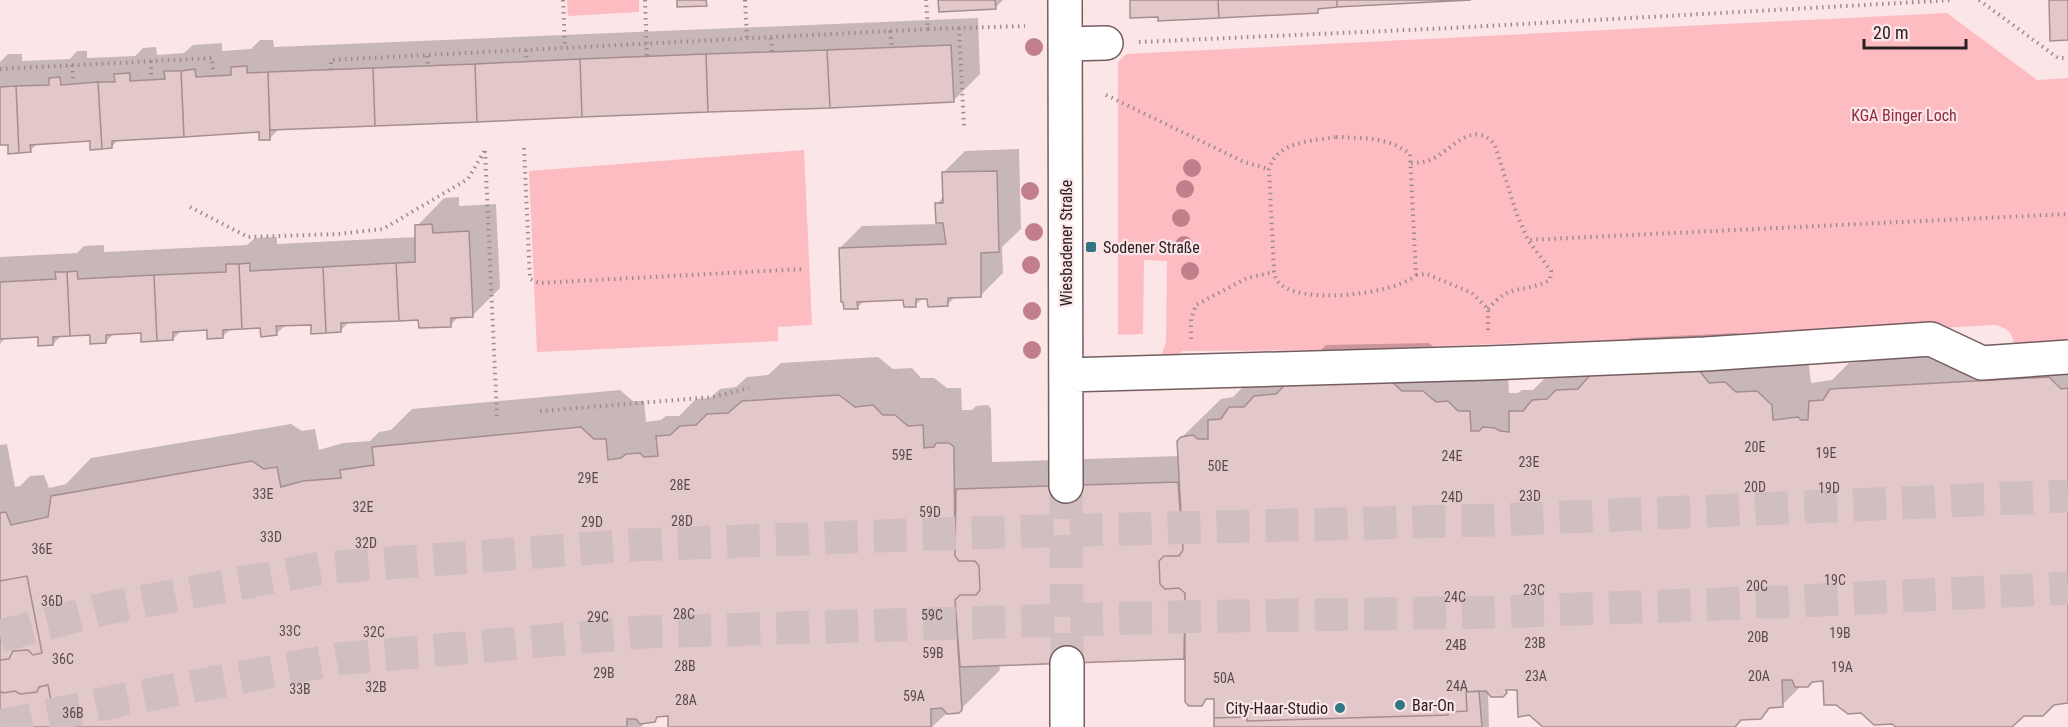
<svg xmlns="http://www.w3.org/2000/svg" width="2068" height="727" viewBox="0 0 2068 727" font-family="'Roboto Condensed',sans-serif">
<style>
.green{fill:#fdbcc2}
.shadow{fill:#0003}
.building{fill:#e3c8ca;stroke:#a68d8f;stroke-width:1.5}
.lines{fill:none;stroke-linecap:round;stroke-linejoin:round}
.minor-tunnel{stroke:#d1bec0;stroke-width:33;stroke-dasharray:33 16;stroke-linecap:butt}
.highway-tunnel{stroke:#d1bec0;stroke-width:33;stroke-dasharray:33 16;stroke-linecap:butt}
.minor-casing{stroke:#745d5f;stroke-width:36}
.path{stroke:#9d8c8e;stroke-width:4;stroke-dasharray:1.5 4.5;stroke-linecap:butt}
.minor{stroke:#fff;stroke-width:33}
.tree{fill:#c07f8b}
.poi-dot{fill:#307684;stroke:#fbe5e7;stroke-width:2}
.labels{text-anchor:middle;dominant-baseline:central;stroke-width:4.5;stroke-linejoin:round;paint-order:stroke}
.number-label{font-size:14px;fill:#594b4c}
.park-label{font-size:16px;fill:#8f2c40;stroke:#fbe5e7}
.street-label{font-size:16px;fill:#2b2122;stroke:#fbe5e7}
.poi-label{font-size:16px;fill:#2b2122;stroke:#fbe5e7;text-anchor:start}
</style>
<rect width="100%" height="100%" fill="#fbe5e7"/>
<!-- green -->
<path class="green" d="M 567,0 L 639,0 L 639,12 L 568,16 Z
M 1947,13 L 2037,80 L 2068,78 L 2068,344 L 2015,349 C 2013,335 2010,328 1995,325 L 1729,340 L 1702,337 L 1326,350 L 1182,351 L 1178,356 L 1160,359 L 1166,342 L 1167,261 L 1144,260 L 1143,334 L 1118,335 L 1118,62 L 1126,54 Z
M 804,150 L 812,325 L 778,327 L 778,341 L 537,352 L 529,171 Z"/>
<!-- shadow -->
<path class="shadow" d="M 940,0 L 1003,0 L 995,8 Z
M 978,18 L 980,74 L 953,101 L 280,128 L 269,139 L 260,131 L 119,139 L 111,147 L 91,140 L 38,143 L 30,151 L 9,143 L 0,144 L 0,62 L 8,54 L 22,54 L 22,61 L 70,59 L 77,51 L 87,51 L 87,58 L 135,56 L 143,48 L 156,47 L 157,55 L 184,53 L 193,45 L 222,43 L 222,51 L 251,49 L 260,40 L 273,40 L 274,47 Z
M 1019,149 L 1021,229 L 1002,247 L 1003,273 L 980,296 L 955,297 L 948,304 L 928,298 L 923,298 L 915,305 L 905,298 L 865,300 L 857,308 L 840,248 L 862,226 L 938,224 L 937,204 L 944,196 L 943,173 L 965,151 Z
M 459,197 L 459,206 L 496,204 L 500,288 L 473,315 L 460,316 L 450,325 L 420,318 L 350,321 L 340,331 L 312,323 L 286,325 L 276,334 L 261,326 L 232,328 L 222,337 L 208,328 L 182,330 L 173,339 L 143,332 L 114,333 L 106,342 L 92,333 L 62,335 L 53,344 L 39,336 L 6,337 L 0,344 L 0,257 L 77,253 L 84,246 L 104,245 L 104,252 L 247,245 L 255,238 L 277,237 L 277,244 L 416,237 L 417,226 L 444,198 Z
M 1737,333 L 1747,345 L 1795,353 L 1809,366 L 1811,383 L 1832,380 L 1849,363 L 1859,362 L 1870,352 L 2068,340 L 2068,701 L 2053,704 L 1995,727 L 1898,727 L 1824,679 L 1812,680 L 1802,685 L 1782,705 L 1772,706 L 1760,717 L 1741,719 L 1733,727 L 1558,727 L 1518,688 L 1509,689 L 1503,695 L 1488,691 L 1489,727 L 1215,727 L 1216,698 L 1208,698 L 1202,704 L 1186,655 L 1183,657 L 999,664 L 1000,670 L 958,712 L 947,713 L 932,727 L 670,727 L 669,715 L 660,715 L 654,721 L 646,722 L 641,727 L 0,727 L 0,445 L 7,444 L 15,487 L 20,486 L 30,476 L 44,475 L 49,488 L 66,484 L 91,458 L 291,424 L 302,431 L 315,429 L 319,450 L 343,443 L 370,441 L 379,432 L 391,430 L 412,409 L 620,390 L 633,401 L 644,401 L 646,422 L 661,420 L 666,416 L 679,416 L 696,399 L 710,398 L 720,389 L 736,387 L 747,377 L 768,375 L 781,363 L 878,357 L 893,369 L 912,368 L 921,378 L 934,378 L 947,388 L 961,388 L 962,410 L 972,410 L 976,406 L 988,405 L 991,409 L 992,462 L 1179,456 L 1178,441 L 1221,399 L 1233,397 L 1248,382 L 1315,356 L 1326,345 L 1429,343 L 1440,353 L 1508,373 L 1509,393 L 1518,393 L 1522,390 L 1533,390 L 1549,374 L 1616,351 L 1630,338 Z"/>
<!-- building -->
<path class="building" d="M 677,0 L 706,0 L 707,6 L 677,7 Z
M 938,0 L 995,0 L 996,9 L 939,12 Z
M 1130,0 L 1218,0 L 1219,18 L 1158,21 L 1158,17 L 1130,18 Z
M 1218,0 L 1337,0 L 1337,7 L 1318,9 L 1318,13 L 1219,18 Z
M 1337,0 L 1471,0 L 1337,7 Z
M 2049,0 L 2068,0 L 2068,40 L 2050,41 Z
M 951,45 L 954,102 L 830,108 L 827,50 Z
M 827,50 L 830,108 L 708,112 L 706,54 Z
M 706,54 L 708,112 L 582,117 L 580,59 Z
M 580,59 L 582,117 L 477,122 L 475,64 Z
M 475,64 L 477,122 L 375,126 L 373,68 Z
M 247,66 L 247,73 L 268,72 L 270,140 L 259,140 L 259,132 L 184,137 L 181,71 L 195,69 L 196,77 L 231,75 L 231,67 Z
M 373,68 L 375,126 L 270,130 L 268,72 Z
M 164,71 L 181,71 L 184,137 L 112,141 L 112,148 L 102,149 L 98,82 L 115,82 L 114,74 L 130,73 L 130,81 L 165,79 Z
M 60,77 L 61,85 L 98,82 L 102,149 L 90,150 L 90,141 L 30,145 L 31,152 L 19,153 L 16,86 L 49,85 L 49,78 Z
M 16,86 L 19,153 L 8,154 L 8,145 L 0,145 L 0,87 Z
M 997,171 L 999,252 L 981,253 L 981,297 L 948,298 L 948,306 L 928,307 L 927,299 L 916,299 L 916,307 L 904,307 L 903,300 L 857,302 L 858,309 L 844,309 L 843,302 L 841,302 L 839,248 L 946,244 L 943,223 L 936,223 L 935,203 L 943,203 L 942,172 Z
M 432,224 L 433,233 L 469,231 L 473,317 L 451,318 L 451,327 L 419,328 L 418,320 L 399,321 L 396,263 L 415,262 L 415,225 Z
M 250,263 L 250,271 L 323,267 L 326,333 L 311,334 L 311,325 L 276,326 L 277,335 L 261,337 L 260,328 L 242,329 L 239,264 Z
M 396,263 L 399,321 L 341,323 L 341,332 L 326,333 L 323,267 Z
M 226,264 L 239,264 L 242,329 L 223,330 L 223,338 L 207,339 L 207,330 L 173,332 L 173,340 L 157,341 L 154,275 L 226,272 Z
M 77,271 L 78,279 L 154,275 L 157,341 L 141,342 L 141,333 L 106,335 L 106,343 L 90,344 L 90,335 L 70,336 L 67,272 Z
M 55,272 L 67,272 L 70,336 L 53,337 L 53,345 L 38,346 L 38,337 L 0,339 L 0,282 L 56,279 Z
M 1699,370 L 1709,383 L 1725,382 L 1736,392 L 1757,391 L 1772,405 L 1773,420 L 1798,417 L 1801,420 L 1808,420 L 1809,401 L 1823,400 L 1830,389 L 2049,377 L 2061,389 L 2068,388 L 2068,703 L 2054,705 L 2043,716 L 2024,716 L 2012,727 L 1896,727 L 1892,724 L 1874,725 L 1861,713 L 1848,714 L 1836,705 L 1824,705 L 1823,681 L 1812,682 L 1808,687 L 1795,687 L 1792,680 L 1782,680 L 1783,707 L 1769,708 L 1761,719 L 1741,720 L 1735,727 L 1543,727 L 1529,715 L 1518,717 L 1517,690 L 1506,690 L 1507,693 L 1503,697 L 1491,697 L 1486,691 L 1466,692 L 1467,711 L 1448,712 L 1448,715 L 1247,721 L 1247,717 L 1214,718 L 1214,699 L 1206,699 L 1202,706 L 1189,706 L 1185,702 L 1185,593 L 1179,588 L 1165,589 L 1160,584 L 1159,561 L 1164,556 L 1179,556 L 1183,550 L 1177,441 L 1181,437 L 1193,435 L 1198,439 L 1208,439 L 1208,420 L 1221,419 L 1229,407 L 1244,407 L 1254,396 L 1276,394 L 1287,383 L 1390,380 L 1402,391 L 1423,391 L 1436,402 L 1448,401 L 1458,411 L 1470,411 L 1471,431 L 1479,431 L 1483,427 L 1495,428 L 1500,431 L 1509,432 L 1509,411 L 1523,411 L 1532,400 L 1547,399 L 1556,390 L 1578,389 L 1590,375 Z
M 839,395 L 855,407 L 873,405 L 883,415 L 895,415 L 908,426 L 923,425 L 924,448 L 934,447 L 936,443 L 949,443 L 954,447 L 955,556 L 959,561 L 975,561 L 979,566 L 980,590 L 976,595 L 960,595 L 955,600 L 962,710 L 959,713 L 947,714 L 942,708 L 931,709 L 931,727 L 668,727 L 668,716 L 657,717 L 655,722 L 640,724 L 636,719 L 627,719 L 627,727 L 56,727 L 48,685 L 39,687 L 37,692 L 20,694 L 15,691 L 3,693 L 0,691 L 0,660 L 9,659 L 13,651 L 28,650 L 33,655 L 42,653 L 27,576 L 0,581 L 0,513 L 6,512 L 11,525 L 48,517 L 51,496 L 252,461 L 264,469 L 277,467 L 281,487 L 303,481 L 341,478 L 340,470 L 374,465 L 372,447 L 581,427 L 594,439 L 606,439 L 608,460 L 621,458 L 626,454 L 640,453 L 644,457 L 658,456 L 656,436 L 670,435 L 680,426 L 696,425 L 707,414 L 728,413 L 742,401 Z
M 1178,482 L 1183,550 L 1179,556 L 1164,556 L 1159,561 L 1160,584 L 1165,589 L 1179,588 L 1185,593 L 1184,659 L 960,667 L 955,600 L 960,595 L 976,595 L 980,590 L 979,566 L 975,561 L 959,561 L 955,556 L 956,489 Z
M 27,576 L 42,653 L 33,655 L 28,650 L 13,651 L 9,659 L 0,660 L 0,581 Z
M 48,685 L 56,727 L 0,727 L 0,691 L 3,693 L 15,691 L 20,694 L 37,692 L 39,687 Z
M 1479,691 L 1482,727 L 1214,727 L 1214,718 L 1247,717 L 1247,721 L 1448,715 L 1448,712 L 1467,711 L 1466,692 Z"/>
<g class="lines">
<!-- minor-tunnel -->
<path class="minor-tunnel" d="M 1066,486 L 1067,663"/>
<!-- highway-tunnel -->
<path class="highway-tunnel" d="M 0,636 L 103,609 L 322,568 L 635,545 L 963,533 L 1494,520 L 2068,496
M 0,726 L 121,700 L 338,659 L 644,632 L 1176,617 L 1496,612 L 1801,601 L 2068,588"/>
<!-- minor casing -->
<g class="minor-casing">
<path id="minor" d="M 1065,0 L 1066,486
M 1065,44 L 1106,43
M 1066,375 L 1487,363 L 1705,354 L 1931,339 L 1982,363 L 2068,357
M 1067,663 L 1067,727"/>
</g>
<!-- path -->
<path class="path" d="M 563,0 L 565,48
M 645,0 L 647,57
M 745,0 L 747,39
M 1979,0 L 2058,58 L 2068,58
M 959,28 L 964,127
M 928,29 L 1025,26
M 890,31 L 892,47
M 771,38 L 772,52
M 1139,42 L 1451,28 L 1953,0
M 526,50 L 527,62
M 427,56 L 428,66
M 151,61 L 151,75
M 72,65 L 73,79
M 0,69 L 212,58 L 213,71
M 331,70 L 331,60 L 928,29 L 926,0
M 1106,95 L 1244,162 L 1269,169
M 1336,137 C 1362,138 1389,137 1410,154 L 1416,275 C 1394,295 1296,306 1277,281 C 1275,278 1275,275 1274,272 L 1269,169 C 1277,141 1312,141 1336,137 Z
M 524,148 L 530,279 L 539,283 L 803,269
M 485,151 L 497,417
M 1411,163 C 1418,163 1424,162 1430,160 C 1453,150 1472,118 1495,145 L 1517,215 L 1528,240 L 2068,214
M 190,207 L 248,237 L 338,234 L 383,229 L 468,179 L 485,150
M 1416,275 L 1427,274 L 1472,293 L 1488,309 L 1488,330
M 1488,309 C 1511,282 1523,294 1550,280 L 1551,271 L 1528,240
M 1191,339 L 1191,319 L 1196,305 L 1247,278 L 1274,272
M 540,411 L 713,397 L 749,388"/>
<!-- minor -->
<use href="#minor" class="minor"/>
</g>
<!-- trees -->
<g class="tree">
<circle cx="1034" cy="47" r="9"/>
<circle cx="1192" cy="168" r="9"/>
<circle cx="1185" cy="189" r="9"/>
<circle cx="1030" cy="191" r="9"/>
<circle cx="1181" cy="218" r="9"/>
<circle cx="1034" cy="232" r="9"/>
<circle cx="1184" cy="245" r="9"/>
<circle cx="1031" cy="265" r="9"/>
<circle cx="1190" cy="271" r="9"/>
<circle cx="1032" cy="311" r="9"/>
<circle cx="1032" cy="350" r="9"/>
</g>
<!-- markers -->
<g class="poi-dot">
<rect x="1085" y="241" width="12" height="12" rx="3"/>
<circle cx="1400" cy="705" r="6"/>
<circle cx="1340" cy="708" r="6"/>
</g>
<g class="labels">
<!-- number labels -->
<g class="number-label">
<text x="1755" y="447">20E</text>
<text x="1826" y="453">19E</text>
<text x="902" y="455">59E</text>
<text x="1452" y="456">24E</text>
<text x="1529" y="462">23E</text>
<text x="1218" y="466">50E</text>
<text x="588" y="478">29E</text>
<text x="680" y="485">28E</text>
<text x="1755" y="487">20D</text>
<text x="1829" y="488">19D</text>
<text x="263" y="494">33E</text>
<text x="1530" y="496">23D</text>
<text x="1452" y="497">24D</text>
<text x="363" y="507">32E</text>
<text x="930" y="512">59D</text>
<text x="682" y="521">28D</text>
<text x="592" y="522">29D</text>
<text x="271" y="537">33D</text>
<text x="366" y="543">32D</text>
<text x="42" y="549">36E</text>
<text x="1835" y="580">19C</text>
<text x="1757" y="586">20C</text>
<text x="1534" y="590">23C</text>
<text x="1455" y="597">24C</text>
<text x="52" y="601">36D</text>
<text x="684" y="614">28C</text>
<text x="932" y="615">59C</text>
<text x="598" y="617">29C</text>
<text x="290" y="631">33C</text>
<text x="374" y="632">32C</text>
<text x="1840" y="633">19B</text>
<text x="1758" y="637">20B</text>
<text x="1535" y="643">23B</text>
<text x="1456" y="645">24B</text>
<text x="933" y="653">59B</text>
<text x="63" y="659">36C</text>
<text x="685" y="666">28B</text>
<text x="1842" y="667">19A</text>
<text x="604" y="673">29B</text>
<text x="1536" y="676">23A</text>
<text x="1759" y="676">20A</text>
<text x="1224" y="678">50A</text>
<text x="1457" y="686">24A</text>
<text x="376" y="687">32B</text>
<text x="300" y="689">33B</text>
<text x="914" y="696">59A</text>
<text x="686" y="700">28A</text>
<text x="73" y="713">36B</text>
</g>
<!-- park labels -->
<g class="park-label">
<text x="1904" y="115">KGA Binger Loch</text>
</g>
<!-- street labels -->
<g class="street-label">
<text transform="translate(1066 243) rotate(-90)">Wiesbadener Straße</text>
</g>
<!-- poi labels -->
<g class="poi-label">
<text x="1103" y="247">Sodener Straße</text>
<text x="1412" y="705">Bar-On</text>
<text x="1328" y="708" text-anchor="end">City-Haar-Studio</text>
</g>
</g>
<!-- scale -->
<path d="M1864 39v9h102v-9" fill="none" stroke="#2b2122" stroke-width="3"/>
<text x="1873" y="39" font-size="18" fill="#2b2122" stroke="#fbe5e7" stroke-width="4.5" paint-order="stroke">20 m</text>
</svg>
